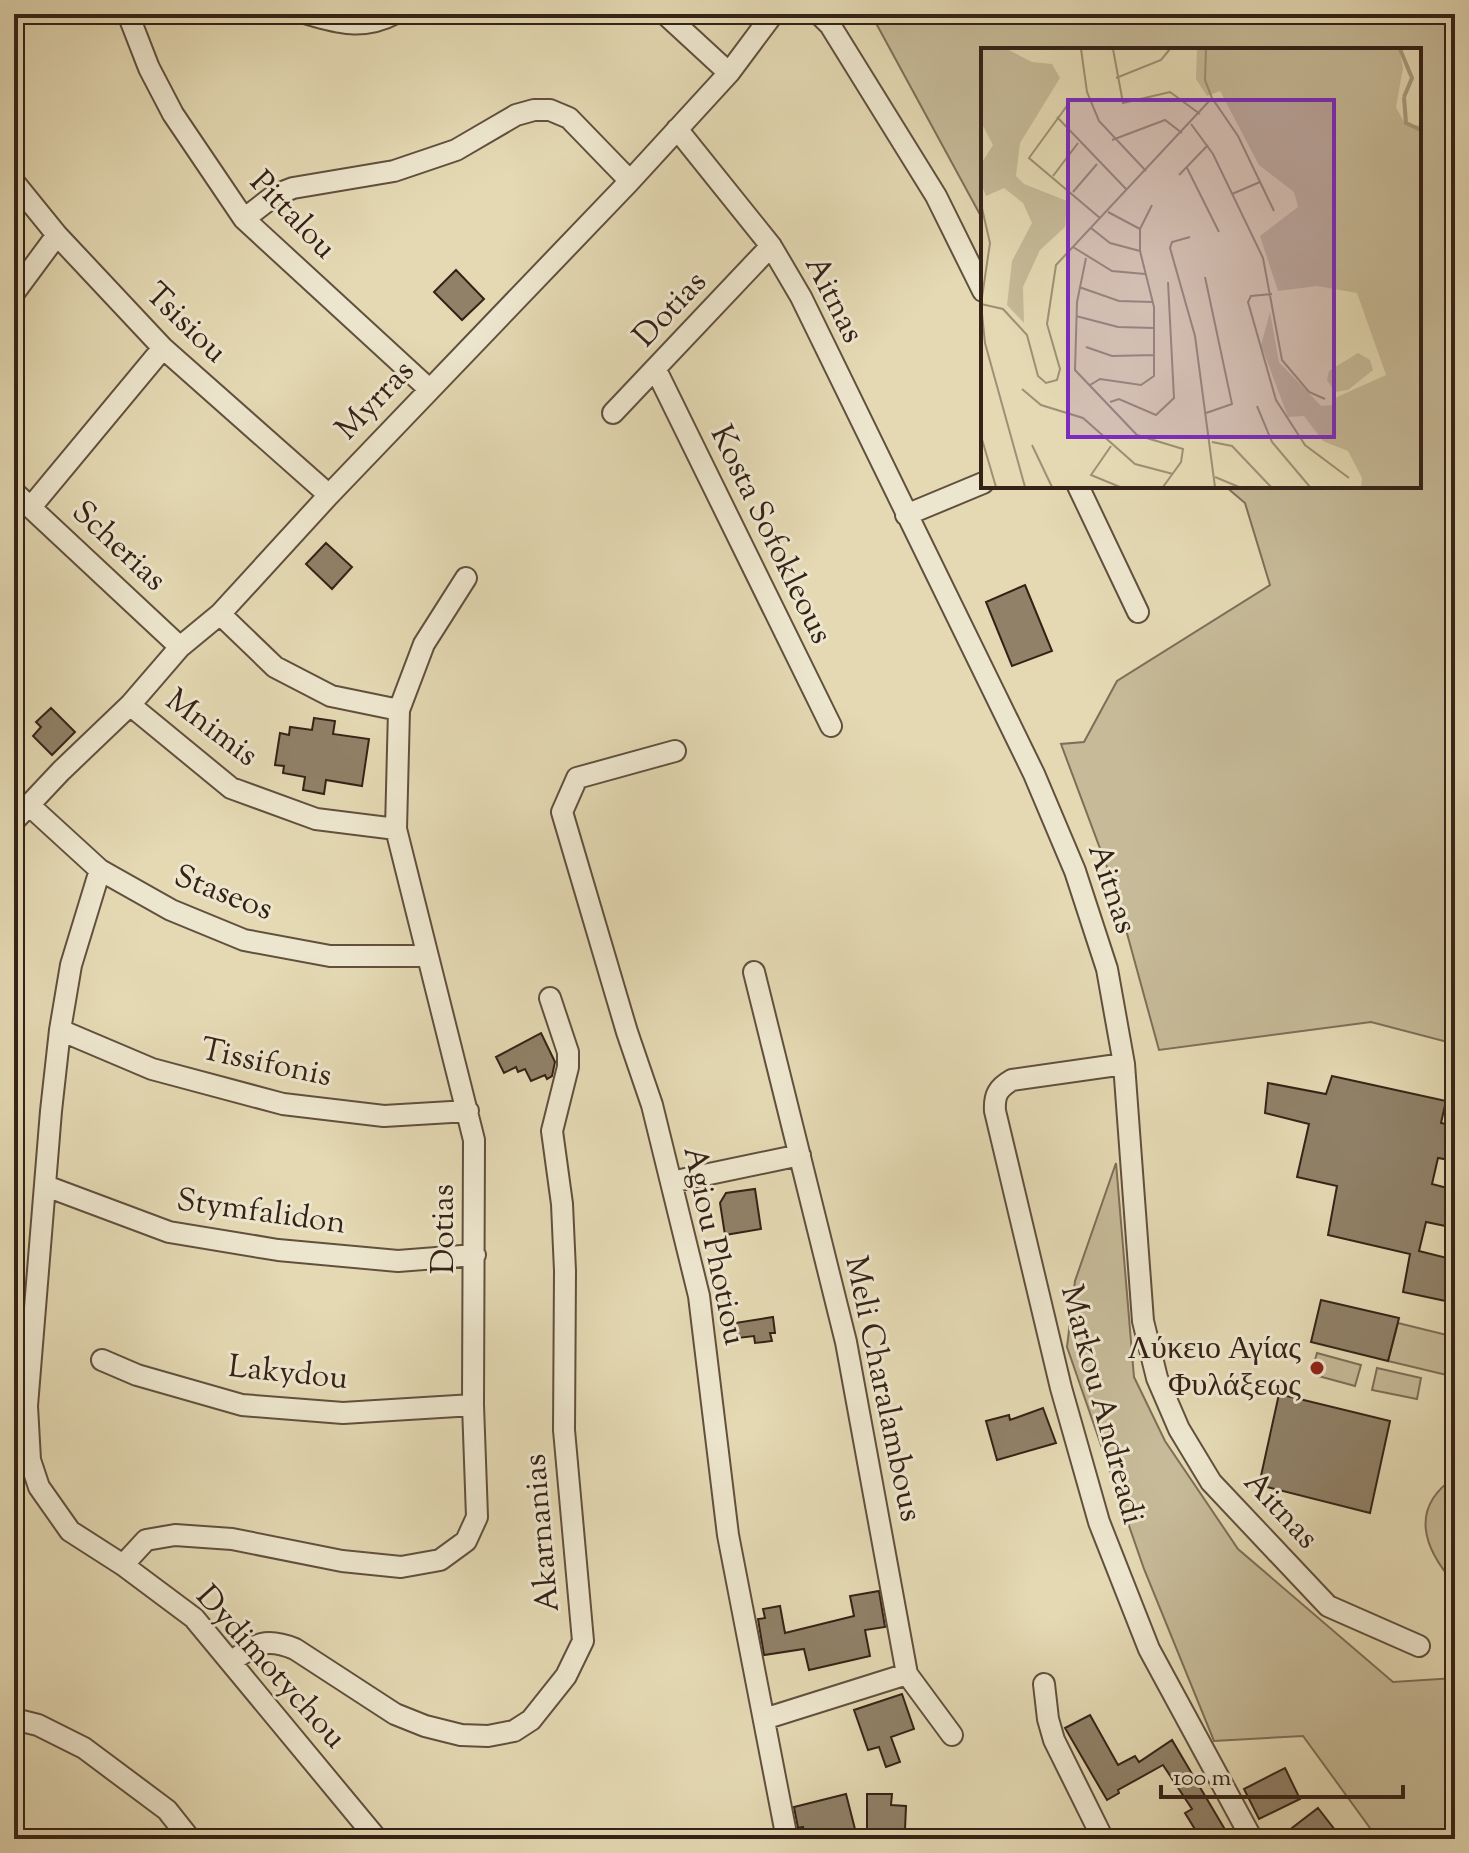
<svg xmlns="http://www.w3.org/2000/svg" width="1469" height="1853" viewBox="0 0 1469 1853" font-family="'Sorts Mill Goudy',serif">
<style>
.green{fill:#c6ba98;stroke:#7e6e58;stroke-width:2}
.building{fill:#908168;stroke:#352217;stroke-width:2}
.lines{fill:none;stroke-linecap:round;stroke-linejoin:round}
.street-casing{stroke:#61503e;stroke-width:24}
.street{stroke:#ede6ce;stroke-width:20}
.poi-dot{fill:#8f2418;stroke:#ede6ce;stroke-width:3}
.labels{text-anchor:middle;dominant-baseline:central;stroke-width:6;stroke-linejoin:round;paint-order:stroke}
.street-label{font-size:32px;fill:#352217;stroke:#ede6ce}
.poi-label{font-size:32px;fill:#352217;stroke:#ede6ce;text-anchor:end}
.inset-river{fill:none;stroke:#a89b7e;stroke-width:4}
.inset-road{fill:none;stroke:#9e9075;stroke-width:2}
.view{fill:#7b2cbf;fill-opacity:0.15;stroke:#7b2cbf;stroke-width:4}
.inset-edge{fill:none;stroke:#352217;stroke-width:4}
</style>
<rect width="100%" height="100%" fill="#e4d9b3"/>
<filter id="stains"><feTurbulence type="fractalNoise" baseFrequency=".0025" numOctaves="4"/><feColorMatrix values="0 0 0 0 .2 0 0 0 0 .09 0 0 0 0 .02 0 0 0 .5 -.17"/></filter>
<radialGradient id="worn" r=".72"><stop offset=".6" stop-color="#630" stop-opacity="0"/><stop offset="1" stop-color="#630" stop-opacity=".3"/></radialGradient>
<!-- green -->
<path class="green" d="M 871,14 L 1455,14 L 1455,1044 L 1371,1022 L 1159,1050 L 1114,886 L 1061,744 L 1084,742 L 1117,681 L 1270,585 L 1245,503 L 1225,486 L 1419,486 L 1419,50 L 983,50 L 983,220 Z
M 1116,1163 L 1134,1377 L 1165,1441 L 1238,1549 L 1393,1682 L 1455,1678 L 1455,1839 L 1378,1839 L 1303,1736 L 1214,1741 L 1144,1569 L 1067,1347 L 1075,1281 Z
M 1398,1323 L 1455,1337 L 1455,1377 L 1388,1361 Z
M 1317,1353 L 1361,1365 L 1355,1386 L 1311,1374 Z
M 1377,1368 L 1421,1378 L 1417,1399 L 1372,1390 Z
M 1455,1477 L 1455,1584 C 1423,1548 1409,1508 1455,1477 Z"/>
<!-- building -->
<path class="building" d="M 456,270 L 484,299 L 462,320 L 434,292 Z
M 326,543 L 352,567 L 332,589 L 306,564 Z
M 1025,585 L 1052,651 L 1012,666 L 986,602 Z
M 51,708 L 75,732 L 52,755 L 33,736 L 41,727 L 36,722 Z
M 314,718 L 335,721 L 333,734 L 369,739 L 362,786 L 326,780 L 324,794 L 303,790 L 305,777 L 283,773 L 284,766 L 275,765 L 280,733 L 289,735 L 290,727 L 312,730 Z
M 541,1033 L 555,1062 L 552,1076 L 547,1079 L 545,1075 L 531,1081 L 525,1069 L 518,1072 L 516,1067 L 504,1073 L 496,1057 Z
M 1332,1076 L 1446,1101 L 1441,1123 L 1455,1126 L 1455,1161 L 1438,1158 L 1432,1184 L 1455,1190 L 1455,1228 L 1426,1222 L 1419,1251 L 1455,1260 L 1455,1303 L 1403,1292 L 1410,1254 L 1328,1235 L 1337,1186 L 1297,1177 L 1309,1124 L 1265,1113 L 1268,1083 L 1326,1094 Z
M 755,1189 L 761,1229 L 725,1235 L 720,1203 L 726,1193 Z
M 1321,1300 L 1399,1318 L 1388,1361 L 1311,1342 Z
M 773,1317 L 775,1333 L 770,1333 L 772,1341 L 755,1343 L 754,1336 L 738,1338 L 735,1323 Z
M 1279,1394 L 1390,1421 L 1370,1513 L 1259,1485 Z
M 1043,1408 L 1056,1443 L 997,1460 L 986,1421 L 1009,1415 L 1010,1420 Z
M 879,1591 L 885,1627 L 865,1630 L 870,1656 L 809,1670 L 804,1649 L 764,1655 L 758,1619 L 765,1618 L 763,1609 L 780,1606 L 785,1633 L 854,1616 L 850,1596 Z
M 902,1694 L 914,1729 L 891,1737 L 900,1762 L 886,1767 L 879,1747 L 868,1750 L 854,1710 Z
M 1090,1715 L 1118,1765 L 1135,1756 L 1139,1762 L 1172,1740 L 1227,1833 L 1217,1839 L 1201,1839 L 1185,1813 L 1192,1809 L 1163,1765 L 1118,1790 L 1119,1793 L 1107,1800 L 1065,1728 Z
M 1285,1768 L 1300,1799 L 1259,1819 L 1244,1789 Z
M 846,1794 L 855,1829 L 850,1829 L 852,1839 L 805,1839 L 803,1827 L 798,1828 L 794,1807 Z
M 867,1794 L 892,1794 L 891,1805 L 906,1806 L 905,1830 L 867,1829 Z
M 1318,1808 L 1342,1839 L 1300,1839 L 1292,1828 Z"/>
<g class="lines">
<!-- street casing -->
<g class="street-casing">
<path id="street" d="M 128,14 L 149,68 L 173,114 L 244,219 L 429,389
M 308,14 C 338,23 364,30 394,14
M 665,14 L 729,73
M 819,14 L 830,25 L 936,196 L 983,291
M 677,129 L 771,246 L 801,297 L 1034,774 L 1075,871 L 1107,969 L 1124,1064 L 1143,1321 L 1157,1378 L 1179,1429 L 1211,1482 L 1328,1606 L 1419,1646
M 14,182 L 57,235 L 163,348 L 329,495
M 244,219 L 275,195 L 293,188 L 394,171 L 456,150 L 516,115 L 534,110 L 550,110 L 569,118 L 630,181
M 14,293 L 57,235
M 656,370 L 831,726
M 613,413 L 771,246
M 1078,486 L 1138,612
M 14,492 L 180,647
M 31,507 L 163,348
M 906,515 L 983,483
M 220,614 L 275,667 L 331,696 L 399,710
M 130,705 L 231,788 L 316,819 L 396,829
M 675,751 L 577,778 L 562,812 L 627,1032 L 652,1105 L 699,1296 L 728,1535 L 787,1839
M 30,806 L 100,870 L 171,910 L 244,940 L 330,956 L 426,956
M 14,821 L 61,771 L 130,705 L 180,647 L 220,614 L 329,495 L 630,181 L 729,73 L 773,14
M 100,870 L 71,965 L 60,1030 L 51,1111 L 27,1406 L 30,1460 L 39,1487 L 70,1531 L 123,1565 L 194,1618 L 377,1839
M 754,972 L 846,1342 L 907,1674 L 764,1719
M 60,1030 L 152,1069 L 283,1104 L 384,1116 L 468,1111
M 1124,1064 L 1012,1080 C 998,1088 994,1095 995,1111 L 1061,1388 L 1099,1522 L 1149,1649 L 1252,1839
M 671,1182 L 800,1155
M 46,1186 L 169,1232 L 278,1250 L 398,1261 L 475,1255
M 102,1360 L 137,1375 L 242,1405 L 343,1413 L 473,1405
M 123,1565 L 146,1540 L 175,1535 L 232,1539 L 342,1561 L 401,1567 L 440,1560 L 466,1541 L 477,1517 L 473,1405 L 474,1140 L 396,829 L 399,710 L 424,644 L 466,578
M 232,1661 C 256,1644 265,1637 295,1649 L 395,1714 L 425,1726 L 461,1735 L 488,1736 L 514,1731 L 531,1720 L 566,1676 L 583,1641 L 564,1430 L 565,1271 L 562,1204 L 552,1131 L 568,1067 L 568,1052 L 550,998
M 907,1674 L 952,1735
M 1044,1684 L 1048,1719 L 1054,1740 L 1103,1839
M 14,1719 L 38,1725 L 84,1748 L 167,1810 L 190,1839"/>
</g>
<!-- street -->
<use href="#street" class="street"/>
</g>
<!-- markers -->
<circle class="poi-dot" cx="1317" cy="1368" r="8"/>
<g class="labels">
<!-- street labels -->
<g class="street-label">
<text transform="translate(292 216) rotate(46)">Pittalou</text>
<text transform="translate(833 300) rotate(63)">Aitnas</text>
<text transform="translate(671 310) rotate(-47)">Dotias</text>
<text transform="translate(185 324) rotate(44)">Tsisiou</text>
<text transform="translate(376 401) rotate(-46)">Myrras</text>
<text transform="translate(770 535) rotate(64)">Kosta Sofokleous</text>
<text transform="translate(118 547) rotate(43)">Scherias</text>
<text transform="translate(211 729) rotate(37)">Mnimis</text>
<text transform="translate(1111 889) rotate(71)">Aitnas</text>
<text transform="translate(223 894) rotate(21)">Staseos</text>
<text transform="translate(266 1064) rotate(12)">Tissifonis</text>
<text transform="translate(261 1213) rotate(8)">Stymfalidon</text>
<text transform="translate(445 1229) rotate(-90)">Dotias</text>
<text transform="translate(713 1246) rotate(78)">Agiou Photiou</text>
<text transform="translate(288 1374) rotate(6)">Lakydou</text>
<text transform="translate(882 1389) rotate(78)">Meli Charalambous</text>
<text transform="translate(1101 1405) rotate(75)">Markou Andreadi</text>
<text transform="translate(1280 1511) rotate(47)">Aitnas</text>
<text transform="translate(543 1533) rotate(-95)">Akarnanias</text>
<text transform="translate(270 1668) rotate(48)">Dydimotychou</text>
</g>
<!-- poi labels -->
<g class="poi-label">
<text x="1301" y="1350">Λύκειο Αγίας<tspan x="1301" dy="37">Φυλάξεως</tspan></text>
</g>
</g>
<!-- overview -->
<g transform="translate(981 48)">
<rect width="440" height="440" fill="#e4d9b3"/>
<path d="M 0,1 L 26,1 L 51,14 L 71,16 L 79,30 L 39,95 L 35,128 L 43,136 L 86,153 L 84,179 L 59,202 L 42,239 L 43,275 L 26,257 L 31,213 L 51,175 L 42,155 L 23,140 L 5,148 L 0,135 L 0,116 L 12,97 L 0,74 ZM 216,1 L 418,1 L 422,20 L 415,59 L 424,76 L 440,78 L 440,439 L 380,439 L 381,430 L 367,403 L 342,393 L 323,368 L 307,369 L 280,297 L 289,264 L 298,314 L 340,358 L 352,357 L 356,349 L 405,327 L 376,245 L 336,238 L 297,243 L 279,188 L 317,159 L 313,144 L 278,117 L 239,43 L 226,48 L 215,31 ZM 377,305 L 389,312 L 392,322 L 367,342 L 354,344 L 346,332 L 348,323 Z" fill="#c6ba98"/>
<path class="inset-river" d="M 419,1 L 431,30 L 423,49M 423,49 L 425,75 L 440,82"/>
<path class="inset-road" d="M 100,1 L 106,44 L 118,73 L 165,123M 132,1 L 142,55 L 189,44 L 219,66M 225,1 L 224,32 L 231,50 L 257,88 L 293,163M 135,30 L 180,12 L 189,1M 88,55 L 48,110 L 119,170M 76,69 L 146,142M 210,76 L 232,106 L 282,210 L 301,312 L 328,344 L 344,351M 131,92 L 184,72 L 201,85M 206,120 L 238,184M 198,127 L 227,97M 72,128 L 97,95M 92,144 L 116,116M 251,146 L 279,134M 0,156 L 9,195 L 0,256 L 4,295 L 44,439M 127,164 L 159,181M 110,180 L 129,195 L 159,203M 209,189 L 191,194 L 189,200 L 214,288 L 234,439M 92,199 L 131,223 L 164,226M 105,210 L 96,254 L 94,322 L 156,387 L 202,401 L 200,414 L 182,439M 224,229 L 251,356 L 225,365M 98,239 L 138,253 L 172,254M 291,246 L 270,248 L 267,254 L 295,352 L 324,397 L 368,430M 0,256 L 22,261 L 46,287 L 57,328 L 65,335 L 76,332 L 79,321 L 66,276 L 75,217 L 231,50M 95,268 L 137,279 L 173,280M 105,299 L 131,308 L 173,307M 109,337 L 119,331 L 160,337 L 173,328 L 173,259 L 159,203 L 159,181 L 171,157M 41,341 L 60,357 L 102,370 L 154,416 L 192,426M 129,354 L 138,351 L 175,367 L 193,350 L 187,234M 276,358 L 291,394 L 329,439M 0,388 L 15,439M 231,394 L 251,398 L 290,439M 51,397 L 71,439M 130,398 L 110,427 L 139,439M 234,429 L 258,439"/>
<path class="view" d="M 87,52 L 353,52 L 353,389 L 87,389 Z"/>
<rect width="440" height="440" class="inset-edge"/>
</g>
<!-- margin -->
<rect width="1469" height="1853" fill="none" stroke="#e4d9b3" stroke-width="48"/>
<rect x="16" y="16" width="1437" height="1821" fill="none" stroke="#352217" stroke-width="4"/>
<rect x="24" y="24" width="1421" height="1805" fill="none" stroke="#352217" stroke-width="2"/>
<!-- scale -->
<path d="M1161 1785v12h242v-12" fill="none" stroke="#352217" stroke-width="4"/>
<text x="1173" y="1785" font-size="24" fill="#352217" stroke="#ede6ce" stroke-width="6" paint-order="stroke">100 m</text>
<rect width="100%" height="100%" filter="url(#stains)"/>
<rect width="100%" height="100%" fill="url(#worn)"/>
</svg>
